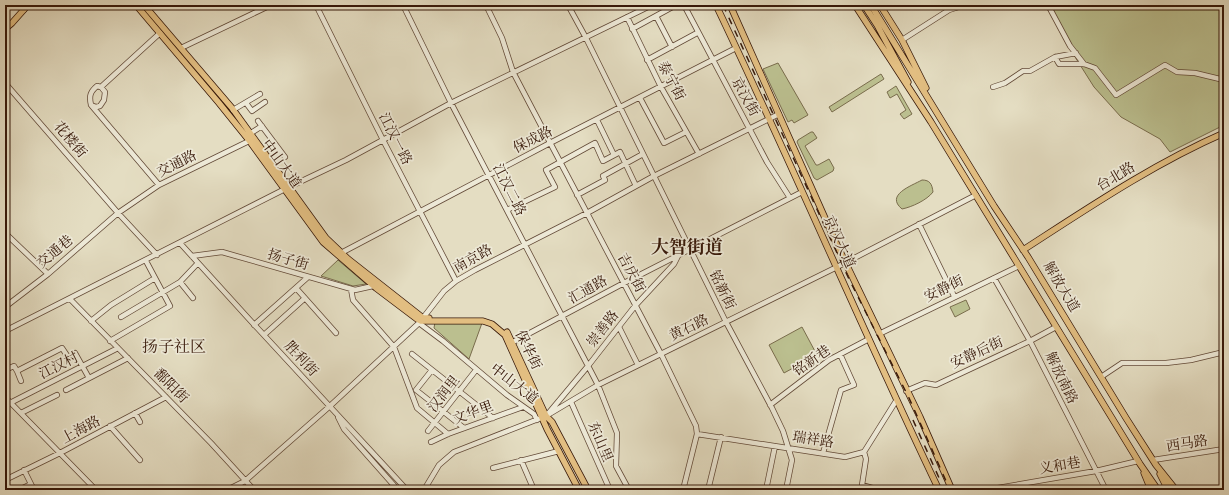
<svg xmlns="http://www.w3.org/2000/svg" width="1229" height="495" viewBox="0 0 1229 495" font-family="'IM FELL DW Pica','Noto Serif SC',serif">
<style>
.green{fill:#bbbf8f;stroke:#796c4c}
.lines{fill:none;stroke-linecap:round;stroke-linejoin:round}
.minor-casing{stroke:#624937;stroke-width:6}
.major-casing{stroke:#371809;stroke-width:7}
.minor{stroke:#ede9d7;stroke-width:4.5}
.major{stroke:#e2be81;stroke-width:5.5}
.rail{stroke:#371809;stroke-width:1.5;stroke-dasharray:7 7;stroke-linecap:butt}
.labels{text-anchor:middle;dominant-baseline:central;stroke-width:3.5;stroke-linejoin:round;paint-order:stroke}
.street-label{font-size:14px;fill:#371809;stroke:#ede9d7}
.quarter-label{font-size:16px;fill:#371809;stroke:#ede9d7}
.district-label{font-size:18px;font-weight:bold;fill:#371809;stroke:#ede9d7}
</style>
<rect width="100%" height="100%" fill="#e4ddc2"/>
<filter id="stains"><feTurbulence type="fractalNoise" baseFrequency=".005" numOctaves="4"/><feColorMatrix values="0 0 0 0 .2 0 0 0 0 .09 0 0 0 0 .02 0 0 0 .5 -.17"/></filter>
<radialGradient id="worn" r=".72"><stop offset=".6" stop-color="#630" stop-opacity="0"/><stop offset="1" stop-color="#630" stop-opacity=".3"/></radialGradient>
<!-- green -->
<path class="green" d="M 1046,5 L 1224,5 L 1224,125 L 1170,152 L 1160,139 L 1121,117 L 1094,87 L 1070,49 Z
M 778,63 L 808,115 L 794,123 L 792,120 L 788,122 L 763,69 Z
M 881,74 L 884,79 L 832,112 L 829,107 Z
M 896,86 L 912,114 L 904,119 L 900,114 L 906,110 L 897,94 L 890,98 L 887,92 Z
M 811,132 L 813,132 L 817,138 L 805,146 L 816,165 L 818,165 L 829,159 L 834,168 L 833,171 L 817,180 L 814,178 L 797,142 L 798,140 Z
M 922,180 C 930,180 932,184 933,192 C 927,200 912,207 902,209 C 885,195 911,186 922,180 Z
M 338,260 L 366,284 L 353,286 L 321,276 Z
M 966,300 L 970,309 L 955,317 L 950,307 Z
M 435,322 L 482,323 L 469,359 L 434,328 Z
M 802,327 L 817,355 L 784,373 L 769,345 Z"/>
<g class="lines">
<!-- minor casing -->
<g class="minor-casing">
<path id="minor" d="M 20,5 L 24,10
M 316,5 L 383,140 L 456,281
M 403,5 L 451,103 L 598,385 L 617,433 L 616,466 L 629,490
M 486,5 L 502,38 L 513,72 L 661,354 L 696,426 L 697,434 L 683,490
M 568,5 L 586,38 L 726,322 L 772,408 L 783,431 L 792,460 L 786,490
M 684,5 L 767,162 L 790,198
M 1048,5 L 1070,46 L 1084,64
M 1072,5 L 1078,5
M 656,16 L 672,47
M 627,17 L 661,87 L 699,154
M 632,29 L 676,5
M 902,40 L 949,10 L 965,5
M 181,48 L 271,5
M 1055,57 L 1076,53
M 647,60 L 697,33
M 5,83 L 118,213 L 157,255
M 97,86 L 101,87 L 105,92 L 104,100 L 100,106 L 96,107 L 91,105 C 89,96 90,92 97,86 Z
M 101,87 L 160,33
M 993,87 L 1005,83 L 1023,71 L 1030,71 L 1055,57 L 1059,64 L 1084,64 L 1095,68 L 1116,95 L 1165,65 L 1177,72 L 1195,73 L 1224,80
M 640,98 L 664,143 L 686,132
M 246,103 L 252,111 L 265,102
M 91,105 L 159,185
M 233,110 L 260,94
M 597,120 L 614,155
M 258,121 L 285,157
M 251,133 L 262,126
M 577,195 L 605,180 L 603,176 L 643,154
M 507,210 L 555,187 L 546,170 L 595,143 L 603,161 L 620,152 L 636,186
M 919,224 L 954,296
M 5,233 L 48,274
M 180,243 L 249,319 L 407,490
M 341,253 L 550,143 L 736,48
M 192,256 L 222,252 L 355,290 L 373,286 L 374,283
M 994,278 L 1030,341 L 1106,490
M 180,282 L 193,298
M 296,288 L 336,333
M 351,289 L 353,300 L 394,347 L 417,408 L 448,434
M 70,299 L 211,443 L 254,490
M 5,307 L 48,274 L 118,213 L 159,185 L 249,141
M 121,317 L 180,282 L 198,263
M 91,321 L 111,305 L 155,278
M 419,323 L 443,341 L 507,395 L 534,414 L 537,420
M 254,325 L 308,277
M 619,327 L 638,365
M 5,331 L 287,188 L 346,160 L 451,103 L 652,5
M 879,334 L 1019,266
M 264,335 L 305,298
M 110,341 L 170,306 L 146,261
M 513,342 L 624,283 L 802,192
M 75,353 L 89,378
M 412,354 L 493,418
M 5,370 L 14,366 L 17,371 L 62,348 L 68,357
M 432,370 L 416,390 L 464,428
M 17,371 L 21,381
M 1101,377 L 1122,363 L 1166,363 L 1191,360 L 1224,352
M 66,390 L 128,358
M 906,391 L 925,383 L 936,385 L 1030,341 L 1056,327
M 5,397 L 96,490
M 571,402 L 610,490
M 10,403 L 118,348
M 770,405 L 829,360 L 869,339
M 21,413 L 57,395
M 135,413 L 140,422
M 547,415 L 588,366 L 635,306 L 674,264 L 678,256
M 338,417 L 344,429 L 398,490
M 110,426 L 140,460
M 428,431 L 476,370
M 697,434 L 845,457 L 864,452 L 896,401
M 431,442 L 448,434 L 523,407
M 864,452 L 866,459 L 862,485 L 879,490
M 823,453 L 841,390 L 854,385 L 840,354
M 521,460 L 534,490
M 1153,460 L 1224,449
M 493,468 L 559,451
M 24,470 L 34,490
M 5,480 L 60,453 L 166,397
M 19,490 L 31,484
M 227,490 L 245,481 L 330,406 L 419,323 L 444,291 L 456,281 L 475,270 L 587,213 L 654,176 L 779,114
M 424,490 L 439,465 L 454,452 L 546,416 L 598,385 L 837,267 L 976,195
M 638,490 L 645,488 L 661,490
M 708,490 L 721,437
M 766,490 L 775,446
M 986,490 L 1096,471 L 1138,461"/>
</g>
<!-- major casing -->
<g class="major-casing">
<path id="major" d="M 136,5 L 219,103 L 248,139 L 323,242 L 376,288 L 417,319 L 421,321 L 483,321 L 492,324 L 505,335 L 547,429 L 579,490
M 144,5 L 232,108 L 326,238 L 348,259 L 423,318 L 429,318
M 716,5 C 793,166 862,329 939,490
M 730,5 L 837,245 L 920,417 L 952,490
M 855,5 L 931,122 L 1140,464 L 1158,490
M 864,5 L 877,25 L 908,82
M 871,5 L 994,206 L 1028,257 L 1126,418 L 1156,465 L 1176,490
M 880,5 L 902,40 L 926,88
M 5,29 L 12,23 L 28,5
M 1023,250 C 1088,208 1153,164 1224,133
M 507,332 L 546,416 L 552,422 L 588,490
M 1144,473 L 1151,490
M 1160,474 L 1168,490"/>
</g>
<!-- minor -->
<use href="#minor" class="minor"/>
<!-- major -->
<use href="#major" class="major"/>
<!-- rail -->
<path class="rail" d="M 723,5 L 849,279 L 909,398 L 950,490
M 913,420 L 940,480"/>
</g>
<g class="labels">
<!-- street labels -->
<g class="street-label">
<text transform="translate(671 81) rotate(62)">泰宁街</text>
<text transform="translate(745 97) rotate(61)">京汉街</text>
<text transform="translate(395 139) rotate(63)">江汉一路</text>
<text transform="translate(70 140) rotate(49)">花楼街</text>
<text transform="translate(533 140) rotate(-27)">保成路</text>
<text transform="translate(177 164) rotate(-27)">交通路</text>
<text transform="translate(281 164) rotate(54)">中山大道</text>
<text transform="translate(1116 177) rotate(-31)">台北路</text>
<text transform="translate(509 190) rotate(63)">江汉二路</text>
<text transform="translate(839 242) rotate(65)">京汉大道</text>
<text transform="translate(55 252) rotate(-40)">交通巷</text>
<text transform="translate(473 259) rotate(-29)">南京路</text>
<text transform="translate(288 260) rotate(16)">扬子街</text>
<text transform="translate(631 273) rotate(62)">吉庆街</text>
<text transform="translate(1061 287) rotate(59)">解放大道</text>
<text transform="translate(944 289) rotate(-26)">安静街</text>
<text transform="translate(588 290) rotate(-29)">汇通路</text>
<text transform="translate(722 290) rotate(64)">铭新街</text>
<text transform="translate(689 328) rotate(-26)">黄石路</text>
<text transform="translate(603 329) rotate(-52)">崇善路</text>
<text transform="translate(528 350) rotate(64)">保华街</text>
<text transform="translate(977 353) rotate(-25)">安静后街</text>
<text transform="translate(301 359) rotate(47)">胜利街</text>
<text transform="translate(812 361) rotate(-35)">铭新巷</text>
<text transform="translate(59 366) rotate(-27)">江汉村</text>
<text transform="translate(1061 378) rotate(64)">解放南路</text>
<text transform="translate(514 384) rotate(38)">中山大道</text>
<text transform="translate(171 386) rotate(45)">鄱阳街</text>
<text transform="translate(444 394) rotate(-52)">汉润里</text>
<text transform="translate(473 413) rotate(-20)">文华里</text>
<text transform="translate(81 430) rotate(-28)">上海路</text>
<text transform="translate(813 440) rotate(9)">瑞祥路</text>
<text transform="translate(600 442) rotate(67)">东山里</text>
<text transform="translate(1187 444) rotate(-9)">西马路</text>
<text transform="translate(1060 466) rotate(-10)">义和巷</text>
</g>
<!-- quarter labels -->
<g class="quarter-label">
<text x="174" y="347">扬子社区</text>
</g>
<!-- district labels -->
<g class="district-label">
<text x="687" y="248">大智街道</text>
</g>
</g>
<!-- margin -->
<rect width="1229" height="495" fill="none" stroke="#e4ddc2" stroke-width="20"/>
<rect x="6" y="6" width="1217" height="483" fill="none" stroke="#371809" stroke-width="2"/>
<rect x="10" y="10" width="1209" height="475" fill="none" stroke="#371809"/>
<rect width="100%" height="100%" filter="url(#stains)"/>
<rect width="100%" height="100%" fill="url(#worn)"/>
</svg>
